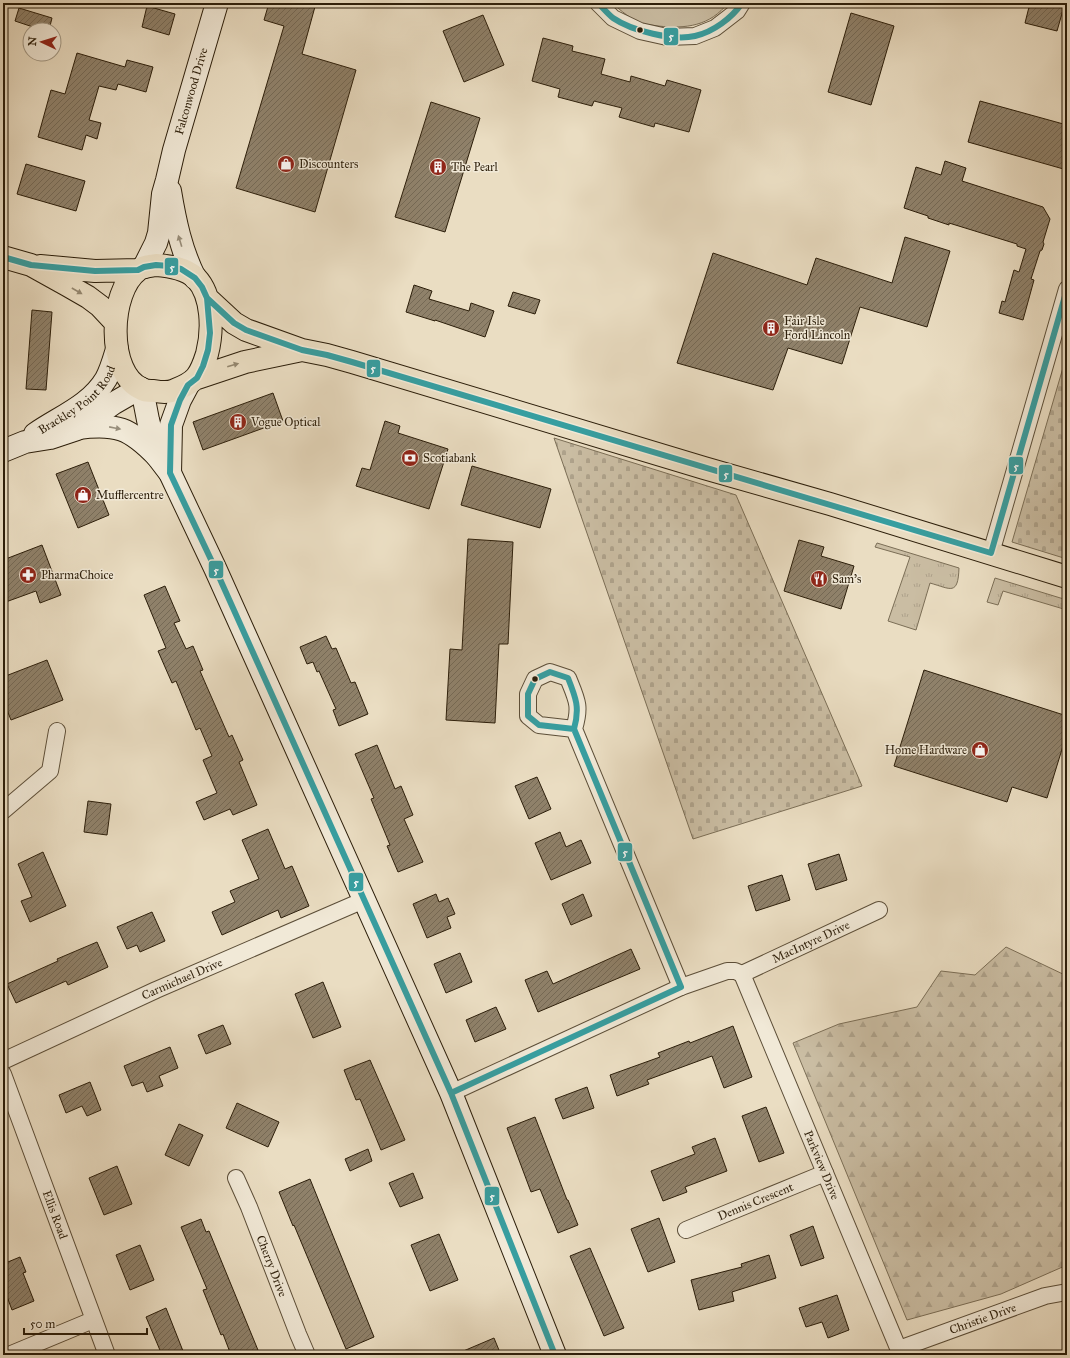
<svg xmlns="http://www.w3.org/2000/svg" width="1070" height="1358" viewBox="0 0 1070 1358" font-family="'IM FELL Great Primer',serif">
<style>
.grass{fill:url(#grass-tufts);stroke:#7b6e56}
.forest{fill:url(#forest-firs);stroke:#7b6e56}
.cemetery{fill:url(#cemetery-stones);stroke:#7b6e56}
.park{fill:#cabda3;stroke:#7b6e56}
.building{fill:url(#building-hatch);stroke:#2c1e0a}
.lines{fill:none;stroke-linecap:round;stroke-linejoin:round}
.street-casing{stroke:#5c4e38;stroke-width:18}
.secondary-casing{stroke:#2c1e0a;stroke-width:24}
.primary-casing{stroke:#2c1e0a;stroke-width:24}
.street{stroke:#f1e9d7;stroke-width:16}
.secondary{stroke:#f1e9d7;stroke-width:22}
.primary{stroke:#eaddc2;stroke-width:22}
.bus-1-casing{stroke:#f1e9d7;stroke-width:9}
.bus-1{stroke:#379ea0;stroke-width:6}
.oneway{fill:#988e7b}
.oneway2{fill:#94876f}
.bus-dot{fill:#2c1e0a;stroke:#f1e9d7;stroke-width:1.5}
.labels{text-anchor:middle;dominant-baseline:central;stroke-width:3;stroke-linejoin:round;paint-order:stroke}
.street-label{font-size:12px;fill:#2c1e0a;stroke:#f1e9d7}
.poi-label{font-size:12px;fill:#2c1e0a;stroke:#f1e9d7;text-anchor:start}
.line-badge{stroke:#f1e9d7;stroke-width:1.5}
.badge-label{font-size:11px;text-anchor:middle;font-weight:bold;fill:#fff}
</style>
<defs>
<pattern id="grass-tufts" width="24" height="20" patternUnits="userSpaceOnUse"><rect width="24" height="20" fill="#cabda3"/><path d="M3 7l-1-3M5 7V3M7 7l1-3M15 17l-1-3M17 17v-4M19 17l1-3" fill="none" stroke="#aea28b"/></pattern>
<pattern id="forest-firs" width="22" height="20" patternUnits="userSpaceOnUse"><rect width="22" height="20" fill="#cabda3"/><path d="M5 1l3.5 6h-7zM16 11l3.5 6h-7z" fill="#aea28b"/></pattern>
<pattern id="cemetery-stones" width="16" height="16" patternUnits="userSpaceOnUse"><rect width="16" height="16" fill="#cabda3"/><path d="M2 7V4a2 2 0 0 1 4 0v3zM10 15v-3a2 2 0 0 1 4 0v3z" fill="#aea28b"/></pattern>
<pattern id="building-hatch" width="6" height="6" patternUnits="userSpaceOnUse"><rect width="6" height="6" fill="#8f816a"/><path d="M-1 1l2-2M0 6l6-6M5 7l2-2" fill="none" stroke="#756955"/></pattern>
</defs>
<rect width="100%" height="100%" fill="#eaddc2"/>
<filter id="stains"><feTurbulence type="fractalNoise" baseFrequency=".005" numOctaves="4"/><feColorMatrix values="0 0 0 0 .2 0 0 0 0 .09 0 0 0 0 .02 0 0 0 .5 -.17"/></filter>
<radialGradient id="worn" r=".72"><stop offset=".6" stop-color="#630" stop-opacity="0"/><stop offset="1" stop-color="#630" stop-opacity=".3"/></radialGradient>
<!-- grass -->
<path class="grass" d="M 877,543 L 959,568 C 958,596 951,589 930,583 L 916,630 L 888,621 L 910,557 L 875,547 Z
M 995,578 L 1067,600 L 1067,610 L 1003,591 L 998,605 L 987,602 Z"/>
<!-- forest -->
<path class="forest" d="M 1006,947 L 1067,976 L 1067,1265 L 1001,1294 L 907,1320 L 793,1043 L 839,1024 L 917,1007 L 941,971 L 975,975 Z"/>
<!-- cemetery -->
<path class="cemetery" d="M 1067,354 L 1067,559 L 1012,542 Z
M 554,438 L 736,495 L 862,786 L 693,839 Z"/>
<!-- park -->
<path class="park" d="M 612,3 L 728,3 C 710,26 686,29 658,26 C 653,25 647,25 643,24 C 633,21 620,10 612,3 Z"/>
<!-- building -->
<path class="building" d="M 269,3 L 316,3 L 302,54 L 356,70 L 315,212 L 236,188 L 284,26 L 264,20 Z
M 1030,3 L 1065,3 L 1057,31 L 1025,23 Z
M 147,6 L 175,14 L 169,35 L 142,27 Z
M 19,8 L 52,18 L 49,30 L 42,30 L 15,21 Z
M 851,13 L 894,26 L 871,105 L 828,92 Z
M 483,15 L 504,65 L 464,82 L 443,31 Z
M 543,38 L 573,46 L 572,51 L 605,59 L 601,74 L 630,82 L 631,76 L 665,86 L 667,80 L 701,90 L 689,132 L 655,123 L 654,127 L 619,117 L 622,108 L 594,101 L 592,106 L 558,97 L 560,89 L 532,81 Z
M 77,53 L 125,67 L 127,60 L 153,67 L 146,92 L 118,84 L 116,90 L 99,86 L 89,120 L 101,123 L 97,139 L 86,135 L 82,150 L 38,137 L 51,90 L 65,94 Z
M 980,101 L 1067,125 L 1067,170 L 968,142 Z
M 431,102 L 480,118 L 445,232 L 395,217 Z
M 945,161 L 966,168 L 962,181 L 1043,207 L 1050,219 L 1043,242 L 1044,244 L 1042,250 L 1040,251 L 1031,279 L 1034,280 L 1023,320 L 999,313 L 1002,301 L 1005,302 L 1014,270 L 1019,272 L 1026,249 L 1017,246 L 1017,244 L 949,223 L 949,225 L 928,218 L 928,216 L 904,208 L 916,167 L 941,175 Z
M 26,164 L 85,181 L 76,211 L 17,194 Z
M 905,237 L 950,251 L 927,327 L 860,307 L 842,364 L 788,348 L 773,390 L 677,363 L 713,253 L 807,285 L 816,258 L 892,283 Z
M 414,285 L 432,291 L 429,299 L 469,311 L 471,303 L 494,311 L 485,337 L 435,320 L 435,321 L 406,312 Z
M 513,292 L 540,300 L 535,314 L 508,306 Z
M 32,310 L 52,312 L 46,390 L 26,389 Z
M 273,393 L 283,421 L 203,450 L 193,422 Z
M 385,421 L 400,426 L 398,433 L 448,449 L 429,509 L 356,486 L 362,468 L 370,470 Z
M 88,462 L 109,515 L 78,528 L 56,474 Z
M 472,466 L 551,489 L 540,528 L 461,505 Z
M 468,539 L 513,542 L 508,644 L 499,644 L 495,723 L 446,720 L 450,649 L 462,650 Z
M 799,540 L 824,547 L 821,556 L 854,566 L 841,609 L 784,591 Z
M 42,545 L 61,595 L 40,603 L 36,591 L 3,603 L 3,560 Z
M 165,586 L 180,621 L 174,623 L 186,649 L 193,646 L 203,670 L 200,671 L 229,737 L 232,735 L 243,760 L 239,762 L 257,805 L 233,815 L 230,809 L 204,820 L 196,802 L 217,793 L 203,760 L 212,756 L 200,728 L 196,730 L 176,681 L 172,683 L 158,651 L 166,648 L 144,595 Z
M 326,636 L 332,649 L 336,648 L 351,683 L 355,682 L 368,714 L 339,726 L 333,710 L 336,709 L 319,671 L 317,672 L 313,662 L 307,664 L 300,647 Z
M 47,660 L 63,700 L 11,720 L 3,700 L 3,677 Z
M 924,670 L 1067,716 L 1067,733 L 1047,798 L 1012,787 L 1007,802 L 894,766 Z
M 377,745 L 395,789 L 401,786 L 413,815 L 404,819 L 423,862 L 398,872 L 387,846 L 390,845 L 371,799 L 374,798 L 355,754 Z
M 537,777 L 551,809 L 529,819 L 515,786 Z
M 88,801 L 111,804 L 107,835 L 84,832 Z
M 268,829 L 285,869 L 292,866 L 309,906 L 281,918 L 278,910 L 222,935 L 212,912 L 235,902 L 230,891 L 259,879 L 242,840 Z
M 560,832 L 566,847 L 581,840 L 591,863 L 551,880 L 535,843 Z
M 43,852 L 66,906 L 30,922 L 21,901 L 32,897 L 18,864 Z
M 839,854 L 847,880 L 816,890 L 808,864 Z
M 782,875 L 790,900 L 756,911 L 748,886 Z
M 436,894 L 439,902 L 448,898 L 455,914 L 447,917 L 451,928 L 427,938 L 413,904 Z
M 583,894 L 592,916 L 571,925 L 562,904 Z
M 152,912 L 165,941 L 140,952 L 137,945 L 127,949 L 117,927 Z
M 97,942 L 108,967 L 68,985 L 66,981 L 16,1003 L 7,984 L 58,961 L 57,959 Z
M 631,949 L 640,969 L 538,1012 L 525,980 L 547,971 L 553,984 Z
M 460,953 L 472,982 L 446,993 L 434,964 Z
M 323,982 L 341,1027 L 313,1038 L 295,994 Z
M 496,1007 L 506,1029 L 475,1042 L 466,1020 Z
M 223,1025 L 231,1044 L 206,1054 L 198,1035 Z
M 733,1026 L 752,1077 L 724,1088 L 712,1056 L 647,1080 L 649,1084 L 617,1096 L 610,1075 L 660,1057 L 658,1053 L 689,1041 L 690,1043 Z
M 170,1047 L 178,1068 L 159,1076 L 163,1086 L 147,1092 L 143,1082 L 132,1086 L 124,1066 Z
M 370,1060 L 405,1140 L 381,1150 L 360,1099 L 356,1100 L 344,1070 Z
M 90,1082 L 101,1110 L 87,1116 L 82,1106 L 66,1113 L 59,1095 Z
M 587,1087 L 594,1108 L 563,1119 L 555,1099 Z
M 237,1103 L 279,1122 L 268,1147 L 226,1128 Z
M 766,1107 L 784,1153 L 759,1162 L 742,1116 Z
M 535,1117 L 567,1200 L 568,1200 L 578,1225 L 558,1233 L 540,1189 L 531,1192 L 507,1128 Z
M 179,1124 L 203,1135 L 189,1166 L 165,1155 Z
M 715,1138 L 727,1171 L 685,1187 L 687,1192 L 663,1201 L 651,1171 L 695,1154 L 692,1147 Z
M 368,1149 L 372,1161 L 350,1171 L 345,1159 Z
M 117,1166 L 132,1204 L 104,1215 L 89,1178 Z
M 413,1173 L 423,1198 L 400,1207 L 389,1183 Z
M 310,1179 L 374,1337 L 346,1349 L 294,1225 L 293,1226 L 279,1192 Z
M 659,1218 L 675,1262 L 648,1272 L 631,1229 Z
M 201,1219 L 206,1232 L 209,1231 L 260,1355 L 231,1355 L 223,1334 L 221,1335 L 203,1290 L 207,1289 L 181,1227 Z
M 813,1226 L 824,1258 L 801,1266 L 790,1235 Z
M 439,1234 L 458,1280 L 430,1291 L 411,1245 Z
M 140,1245 L 154,1280 L 130,1290 L 116,1255 Z
M 590,1248 L 624,1328 L 604,1336 L 570,1256 Z
M 769,1255 L 776,1278 L 732,1292 L 734,1301 L 699,1310 L 691,1280 L 742,1267 L 741,1264 Z
M 20,1257 L 26,1272 L 23,1273 L 34,1301 L 12,1310 L 3,1286 L 3,1264 Z
M 837,1295 L 849,1330 L 828,1338 L 822,1322 L 806,1327 L 799,1308 Z
M 166,1308 L 183,1351 L 174,1355 L 162,1355 L 146,1317 Z
M 494,1338 L 501,1355 L 454,1355 Z"/>
<g class="lines">
<!-- street casing -->
<g class="street-casing">
<g id="street">
<path d="M 598,3 L 613,18 L 640,31 L 667,37 L 695,36 L 715,28 L 737,11 L 742,3"/>
<path d="M 991,553 L 1067,289"/>
<path d="M 574,729 L 539,725 L 528,716 L 528,694 L 535,679 L 550,672 L 568,678 C 577,700 581,706 574,729 L 681,987"/>
<path d="M 3,811 L 50,771 L 57,731"/>
<path id="s1" d="M 742,974 L 901,1355"/>
<path id="s2" d="M 742,974 L 879,910"/>
<path id="s3" d="M 3,1061 L 156,990 L 364,900"/>
<path id="s4" d="M 3,1074 L 107,1355"/>
<path d="M 451,1093 L 681,987 L 727,971 L 735,971 L 742,974"/>
<path id="s5" d="M 236,1178 L 249,1207 L 298,1334 L 307,1355"/>
<path id="s6" d="M 686,1230 L 825,1173"/>
<path id="s7" d="M 899,1349 L 1045,1296 L 1067,1292"/>
<path d="M 9,1355 L 93,1320"/>
</g>
</g>
<!-- secondary casing -->
<g class="secondary-casing">
<g id="secondary">
<path d="M 170,191 C 175,221 181,250 195,278"/>
<path id="s8" d="M 144,267 L 156,243 L 159,233 L 163,194 L 167,180 L 174,150 L 217,3"/>
<path d="M 142,389 L 148,420 L 157,456 L 170,473 L 215,568 L 451,1093 L 555,1355"/>
<path d="M 78,428 C 116,423 130,428 157,456"/>
<path id="s9" d="M 35,434 C 59,417 90,406 106,379 C 111,370 114,359 117,349"/>
<path d="M 3,451 L 25,442 L 50,438 L 77,429 L 114,403 L 140,388"/>
<path d="M 170,473 L 171,425 L 180,400 L 188,385"/>
</g>
</g>
<!-- primary casing -->
<g class="primary-casing">
<path id="primary" d="M 3,257 L 31,265 L 67,285 L 88,297 L 100,306 L 115,322
M 156,265 C 170,266 185,268 196,278 C 213,296 213,331 207,354 C 200,376 196,382 175,390 C 169,393 160,392 154,391 C 150,391 145,391 142,389 C 106,374 109,291 138,270 C 143,266 150,266 156,265 Z
M 40,266 L 95,271 L 138,270
M 207,298 L 234,323 L 246,330 L 302,350 L 327,355 L 352,362 L 704,468 L 830,504 L 1067,577
M 197,378 L 245,362 L 302,350"/>
</g>
<!-- street -->
<use href="#street" class="street"/>
<!-- secondary -->
<use href="#secondary" class="secondary"/>
<!-- primary -->
<use href="#primary" class="primary"/>
<!-- bus-1 casing -->
<g class="bus-1-casing">
<path id="bus-1" d="M 598,3 C 603,8 608,14 613,18 C 632,31 673,41 695,36 C 713,32 732,18 742,3
M 3,257 L 31,265 L 95,271 L 138,270 L 144,267 L 156,265 L 169,266 L 181,269 L 195,278 L 202,287 L 207,298 L 210,333 L 208,350 L 203,366 L 197,378 L 188,385 L 180,400 L 171,425 L 170,473 L 215,568 L 451,1093 L 555,1355
M 207,298 L 234,323 L 246,330 L 302,350 L 327,355 L 352,362 L 991,553 L 1067,289
M 550,672 L 568,678 C 576,698 580,708 574,729 L 539,725 L 528,716 L 528,694 L 535,679 Z
M 451,1093 L 681,987 L 574,729"/>
</g>
<!-- bus-1 -->
<use href="#bus-1" class="bus-1"/>
</g>
<!-- one-way arrows -->
<defs><path id="oneway-solid" d="M-6-.8H1V-3.2L6.5 0L1 3.2V.8H-6Z"/></defs>
<g class="oneway">
<use href="#oneway-solid" transform="translate(180 241) rotate(-107)"/>
<use href="#oneway-solid" transform="translate(115 428) rotate(11)"/>
</g>
<g class="oneway2">
<use href="#oneway-solid" transform="translate(77 291) rotate(30)"/>
<use href="#oneway-solid" transform="translate(233 365) rotate(-16)"/>
</g>
<!-- icons -->
<defs>
<g id="shop-disc" transform="scale(0.9)"><circle r="9.5" fill="#8f2418" stroke="#f1e9d7"/><path d="M-5-2.5h2.3a2.7 3.5 0 0 1 5.4 0H5L5.5 6h-11ZM-1.5-2.5h3a1.5 2.3 0 0 0-3 0Z" fill="#fff"/></g>
<g id="building-disc" transform="scale(0.9)"><circle r="9.5" fill="#8f2418" stroke="#f1e9d7"/><path d="M-4-6H4V6H1V3H-1V6H-4ZM-2.5-4.3h1.7v1.8h-1.7ZM.8-4.3h1.7v1.8H.8ZM-2.5-1h1.7V.8h-1.7ZM.8-1h1.7V.8H.8Z" fill="#fff"/></g>
<g id="bank-disc" transform="scale(0.9)"><circle r="9.5" fill="#8f2418" stroke="#f1e9d7"/><path d="M-6-4H6V4H-6ZM0-2.3a2.3 2.3 0 1 0 0 4.6a2.3 2.3 0 1 0 0-4.6Z" fill="#fff"/></g>
<g id="pharmacy-disc" transform="scale(0.9)"><circle r="9.5" fill="#8f2418" stroke="#f1e9d7"/><path d="M-2-6h4v4h4v4h-4v4h-4v-4h-4v-4h4Z" fill="#fff"/></g>
<g id="restaurant-disc" transform="scale(0.9)"><circle r="9.5" fill="#8f2418" stroke="#f1e9d7"/><path d="M-5-6h1v4h1v-4h1v4h1v-4h1v5L-1.5 .5V6h-2V.5L-5-1ZM5-6V6H3V1.5H1.5Q1.5-4 5-6Z" fill="#fff"/></g>
</defs>
<g fill-rule="evenodd">
<use href="#shop-disc" x="286" y="164"/>
<use href="#building-disc" x="438" y="167"/>
<use href="#building-disc" x="771" y="328"/>
<use href="#building-disc" x="238" y="422"/>
<use href="#bank-disc" x="410" y="458"/>
<use href="#shop-disc" x="83" y="495"/>
<use href="#pharmacy-disc" x="28" y="575"/>
<use href="#restaurant-disc" x="819" y="579"/>
<use href="#shop-disc" x="980" y="750"/>
</g>
<!-- markers -->
<g class="bus-dot">
<circle cx="640" cy="30" r="3.5"/>
<circle cx="535" cy="679" r="3.5"/>
</g>
<g class="labels">
<!-- street labels -->
<g class="street-label">
<text stroke="none"><textPath href="#s8" startOffset="183">Falconwood Drive</textPath></text>
<text stroke="none"><textPath href="#s9" startOffset="55">Brackley Point Road</textPath></text>
<text stroke="none"><textPath href="#s2" startOffset="76">MacIntyre Drive</textPath></text>
<text stroke="none"><textPath href="#s3" startOffset="197">Carmichael Drive</textPath></text>
<text stroke="none"><textPath href="#s1" startOffset="207">Parkview Drive</textPath></text>
<text stroke="none"><textPath href="#s6" startOffset="75">Dennis Crescent</textPath></text>
<text stroke="none"><textPath href="#s4" startOffset="150">Ellis Road</textPath></text>
<text stroke="none"><textPath href="#s5" startOffset="95">Cherry Drive</textPath></text>
<text stroke="none"><textPath href="#s7" startOffset="89">Christie Drive</textPath></text>
</g>
<!-- poi labels -->
<g class="poi-label">
<text x="299" y="164">Discounters</text>
<text x="451" y="167">The Pearl</text>
<text x="784" y="321">Fair Isle<tspan x="784" dy="14">Ford Lincoln</tspan></text>
<text x="251" y="422">Vogue Optical</text>
<text x="423" y="458">Scotiabank</text>
<text x="96" y="495">Mufflercentre</text>
<text x="41" y="575">PharmaChoice</text>
<text x="832" y="579">Sam's</text>
<text x="967" y="750" text-anchor="end">Home Hardware</text>
</g>
</g>
<g class="line-badge">
<rect x="663" y="27" width="16" height="19" rx="4" fill="#379ea0"/>
<rect x="164" y="257" width="15" height="19" rx="4" fill="#379ea0"/>
<rect x="366" y="359" width="15" height="19" rx="4" fill="#379ea0"/>
<rect x="1008" y="456" width="16" height="19" rx="4" fill="#379ea0"/>
<rect x="718" y="464" width="15" height="19" rx="4" fill="#379ea0"/>
<rect x="208" y="560" width="16" height="19" rx="4" fill="#379ea0"/>
<rect x="617" y="842" width="16" height="20" rx="4" fill="#379ea0"/>
<rect x="348" y="872" width="16" height="20" rx="4" fill="#379ea0"/>
<rect x="484" y="1186" width="16" height="20" rx="4" fill="#379ea0"/>
</g>
<g class="badge-label">
<text x="671" y="40">5</text>
<text x="172" y="271">5</text>
<text x="373" y="372">5</text>
<text x="1016" y="470">5</text>
<text x="726" y="478">5</text>
<text x="216" y="574">5</text>
<text x="625" y="856">5</text>
<text x="356" y="886">5</text>
<text x="492" y="1200">5</text>
</g>
<!-- margin -->
<rect width="1070" height="1358" fill="none" stroke="#eaddc2" stroke-width="16"/>
<rect x="4" y="4" width="1062" height="1350" fill="none" stroke="#2c1e0a" stroke-width="2"/>
<rect x="8" y="8" width="1054" height="1342" fill="none" stroke="#2c1e0a"/>
<!-- north arrow -->
<g transform="translate(42 42) rotate(274)"><circle r="19" fill="#f1e9d7" stroke="#a29885"/>
<path d="M0-3L7 15L0 10L-7 15Z" fill="#8f2418"/>
<text y="-6" font-size="11" font-weight="bold" text-anchor="middle" fill="#2c1e0a">N</text>
</g>
<!-- scale -->
<path d="M24 1328v6h123v-6" fill="none" stroke="#2c1e0a" stroke-width="2"/>
<text x="30" y="1328" font-size="12" fill="#2c1e0a" stroke="#f1e9d7" stroke-width="3" paint-order="stroke">50 m</text>
<rect width="100%" height="100%" filter="url(#stains)"/>
<rect width="100%" height="100%" fill="url(#worn)"/>
</svg>
